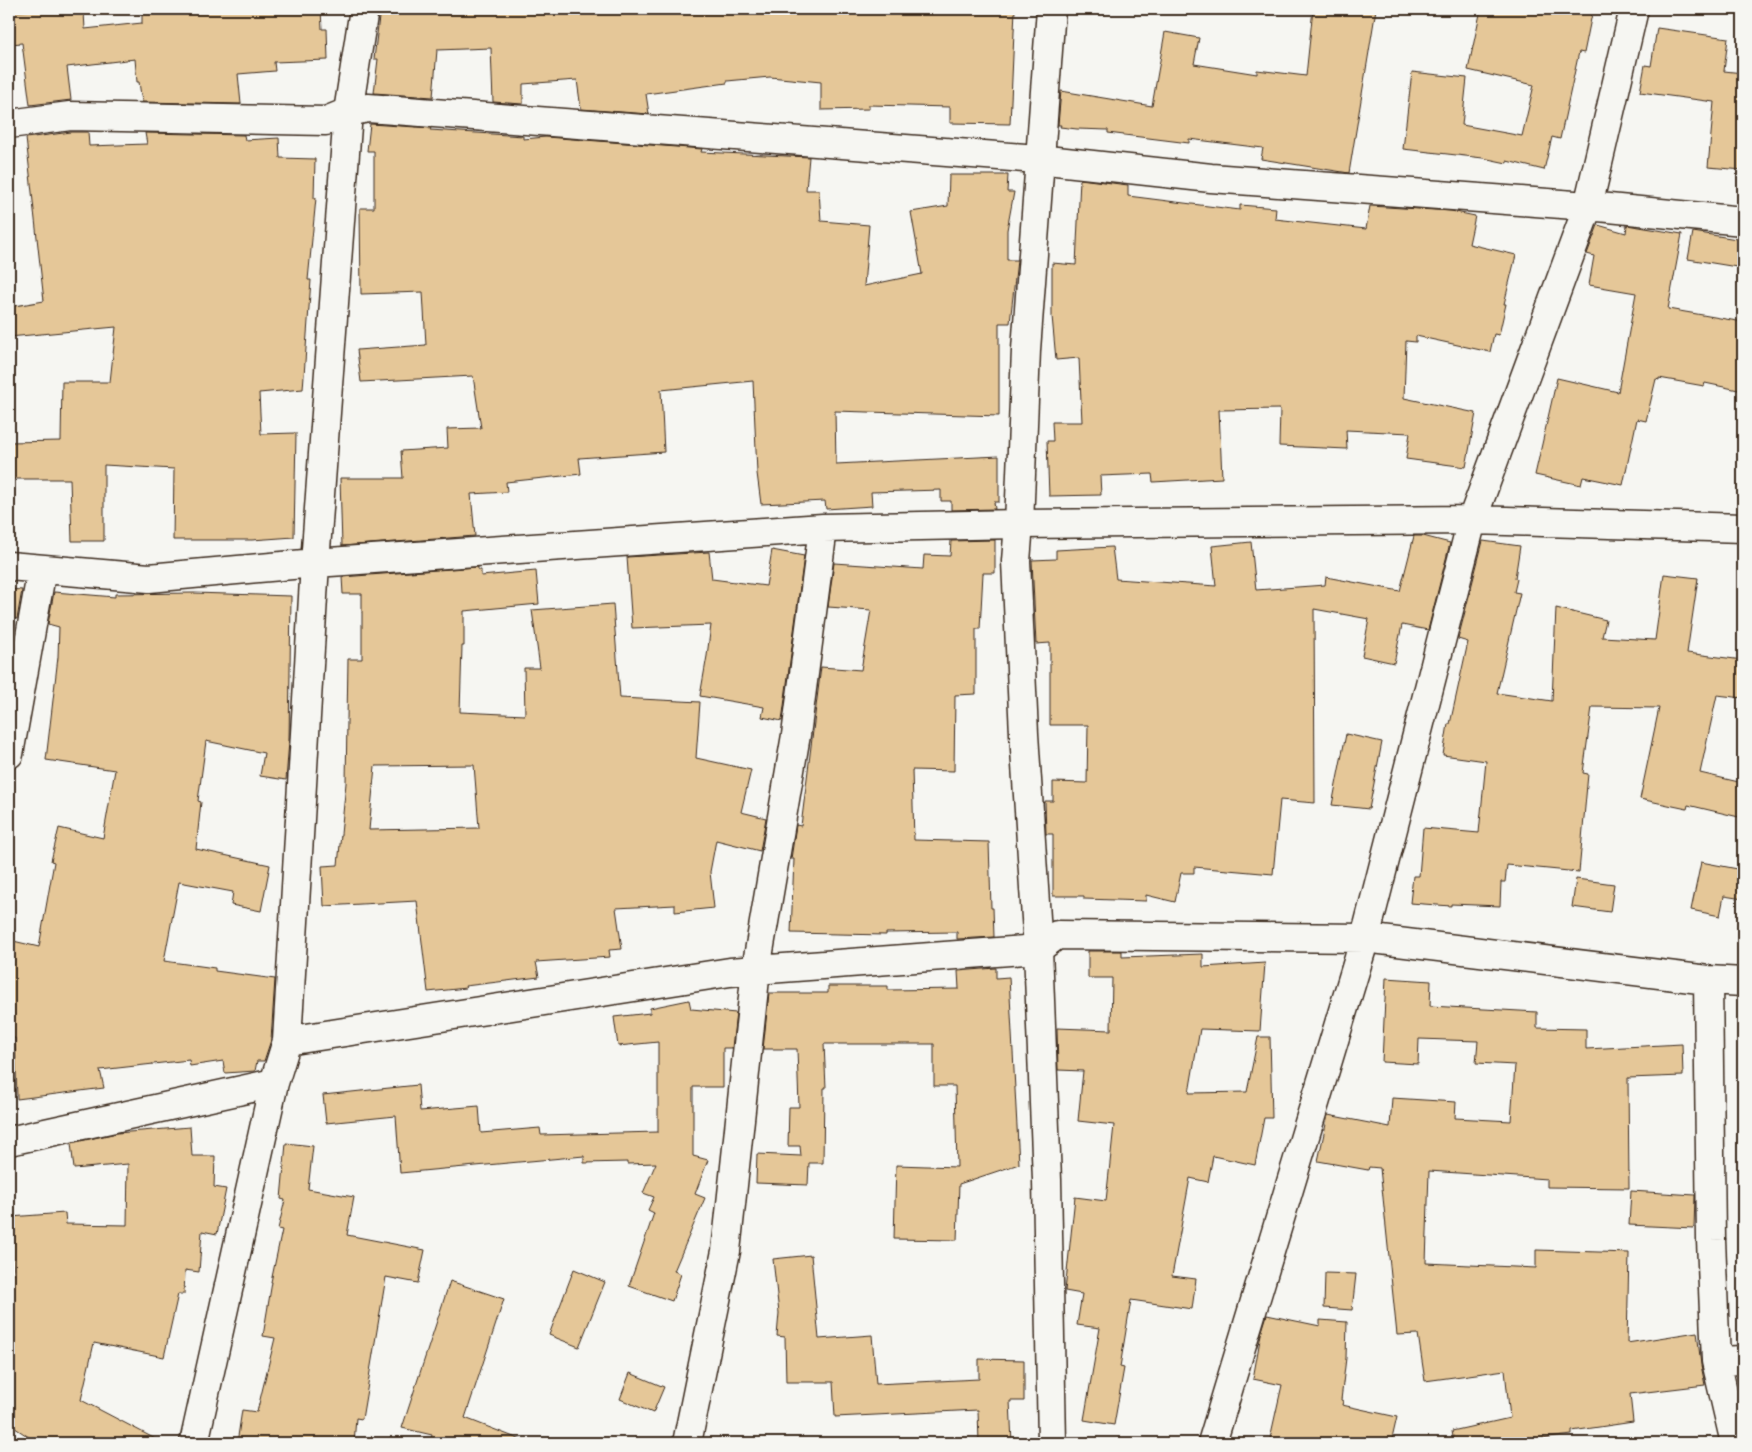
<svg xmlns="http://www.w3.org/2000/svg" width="1752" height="1452" viewBox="0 0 1752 1452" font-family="Dekko,sans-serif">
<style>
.building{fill:#e5c798;stroke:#3b2a1e;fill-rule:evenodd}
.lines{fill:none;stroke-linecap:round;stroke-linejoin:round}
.street-casing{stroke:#3b2a1e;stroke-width:31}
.secondary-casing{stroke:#3b2a1e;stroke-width:31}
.street{stroke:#f6f6f2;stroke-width:28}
.secondary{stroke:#f6f6f2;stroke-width:28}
</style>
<rect width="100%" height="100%" fill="#f6f6f2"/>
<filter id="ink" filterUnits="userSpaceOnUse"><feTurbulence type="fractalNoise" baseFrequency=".02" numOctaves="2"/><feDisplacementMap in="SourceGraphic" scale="10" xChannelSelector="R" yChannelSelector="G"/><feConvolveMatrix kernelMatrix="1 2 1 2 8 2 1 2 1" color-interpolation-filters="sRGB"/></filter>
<g filter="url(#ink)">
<!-- building -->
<path class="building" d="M 49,9 L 74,9 L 74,13 L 84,12 L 85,29 L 142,23 L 142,12 L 179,9 L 321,9 L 322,29 L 327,29 L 328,60 L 274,62 L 275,71 L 238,74 L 241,104 L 142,102 L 139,82 L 137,82 L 135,59 L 67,67 L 71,100 L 30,105 L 22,43 L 9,44 L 9,12 Z
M 380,9 L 471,12 L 520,9 L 1015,9 L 1010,124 L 950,123 L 950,107 L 869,105 L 869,109 L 821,110 L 821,82 L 770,77 L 727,81 L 727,83 L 646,94 L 649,114 L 581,109 L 577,80 L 523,84 L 523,104 L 493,102 L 491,48 L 437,50 L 433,97 L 374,93 L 378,59 L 374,59 Z
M 1313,9 L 1376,9 L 1349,173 L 1261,159 L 1263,148 L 1189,139 L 1189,143 L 1108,133 L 1108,130 L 1077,129 L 1060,127 L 1061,125 L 1058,125 L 1061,91 L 1152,106 L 1165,32 L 1199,38 L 1194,64 L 1257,74 L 1257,70 L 1306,76 Z
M 1481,9 L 1593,9 L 1584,53 L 1579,52 L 1560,139 L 1552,137 L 1544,170 L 1507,161 L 1507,163 L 1483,158 L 1403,149 L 1412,72 L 1467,78 L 1462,125 L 1522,136 L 1534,85 L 1468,70 Z
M 1657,28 L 1728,38 L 1724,71 L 1743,73 L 1743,170 L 1708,167 L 1714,102 L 1640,92 L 1645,65 L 1651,66 Z
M 370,124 L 431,128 L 430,130 L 523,136 L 523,139 L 546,137 L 702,149 L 701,152 L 809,157 L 806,190 L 819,190 L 821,221 L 869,225 L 864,286 L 922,274 L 911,212 L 948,206 L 949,175 L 1008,175 L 1007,192 L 1014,192 L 1007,230 L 1007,260 L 1017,260 L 1010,323 L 999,323 L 999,416 L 835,411 L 836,464 L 999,456 L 999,502 L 994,502 L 995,509 L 951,510 L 951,501 L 941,501 L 941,490 L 871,492 L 872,506 L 826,509 L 825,501 L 761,504 L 757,473 L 753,381 L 661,390 L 664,452 L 579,458 L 581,474 L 506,482 L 507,492 L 471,494 L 475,536 L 342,546 L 340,478 L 403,478 L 401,451 L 448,448 L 447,429 L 481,428 L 473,376 L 361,382 L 357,350 L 426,345 L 423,292 L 361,294 L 360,208 L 374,208 L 374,151 L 367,151 Z
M 71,132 L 88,132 L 89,146 L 147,144 L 145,133 L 244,135 L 245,140 L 279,138 L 280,158 L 315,159 L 314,198 L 316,198 L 308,280 L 311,280 L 303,389 L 259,393 L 261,434 L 296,433 L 294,537 L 252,540 L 173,540 L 174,469 L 104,465 L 104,541 L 72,541 L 70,479 L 9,479 L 9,442 L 61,441 L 62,382 L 110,382 L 116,327 L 9,337 L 9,307 L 44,301 L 26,138 Z
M 1080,179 L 1128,185 L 1128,196 L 1240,210 L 1240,205 L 1276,208 L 1275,219 L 1366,229 L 1370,206 L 1451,211 L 1475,216 L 1469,244 L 1516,255 L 1504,304 L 1506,304 L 1499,335 L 1494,334 L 1490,352 L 1416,336 L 1416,342 L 1406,341 L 1404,398 L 1476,413 L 1466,467 L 1406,459 L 1410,433 L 1346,430 L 1347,449 L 1279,446 L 1280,409 L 1219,410 L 1222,478 L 1153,482 L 1152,474 L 1100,476 L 1101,495 L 1049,496 L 1047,441 L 1053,441 L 1052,422 L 1082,422 L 1079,358 L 1056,360 L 1052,316 L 1052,263 L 1076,265 Z
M 1598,225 L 1626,233 L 1627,225 L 1682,234 L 1668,309 L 1743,322 L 1743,391 L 1705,383 L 1704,386 L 1659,378 L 1659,380 L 1656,379 L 1646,421 L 1637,419 L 1623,485 L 1583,477 L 1581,485 L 1535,475 L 1557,378 L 1618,392 L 1636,293 L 1589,285 L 1594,256 L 1587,254 Z
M 1693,232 L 1743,240 L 1743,268 L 1688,259 Z
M 1414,536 L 1423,536 L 1450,543 L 1428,630 L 1402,625 L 1394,663 L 1362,656 L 1369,619 L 1314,609 L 1315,803 L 1280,800 L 1273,874 L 1194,867 L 1194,873 L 1181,873 L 1175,902 L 1146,895 L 1146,901 L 1084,899 L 1084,896 L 1053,896 L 1053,834 L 1046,834 L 1045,801 L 1053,801 L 1053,782 L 1087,783 L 1088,725 L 1050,725 L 1050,643 L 1036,644 L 1032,560 L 1056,559 L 1056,550 L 1112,547 L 1116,579 L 1216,586 L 1212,546 L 1251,542 L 1256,590 L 1325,585 L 1326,577 L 1400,591 Z
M 995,540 L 995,573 L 983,573 L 980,629 L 976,629 L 976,694 L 955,695 L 954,771 L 912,770 L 914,840 L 989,842 L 991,908 L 993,908 L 994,937 L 957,939 L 957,932 L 886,933 L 886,935 L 791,933 L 794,859 L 791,859 L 796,825 L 801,826 L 821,667 L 861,670 L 871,610 L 828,607 L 834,563 L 923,569 L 924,555 L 950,556 L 951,541 Z
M 1483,541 L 1520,546 L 1515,578 L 1517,579 L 1514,592 L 1520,593 L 1497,693 L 1552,701 L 1556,608 L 1606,620 L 1602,637 L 1655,640 L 1664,574 L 1698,578 L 1687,653 L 1743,660 L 1743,698 L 1717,695 L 1700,773 L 1743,783 L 1743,818 L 1688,805 L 1687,809 L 1640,799 L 1659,708 L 1592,707 L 1583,773 L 1588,774 L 1579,872 L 1507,865 L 1505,882 L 1501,882 L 1500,906 L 1451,904 L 1451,906 L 1410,903 L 1413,876 L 1419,876 L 1423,828 L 1479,833 L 1486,761 L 1443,755 L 1448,724 L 1450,724 L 1468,642 L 1458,639 Z
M 772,550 L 804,556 L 782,721 L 762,717 L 764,707 L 700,696 L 707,656 L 711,625 L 632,628 L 627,557 L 709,552 L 712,579 L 766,586 Z
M 478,567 L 478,570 L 481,570 L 481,576 L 536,571 L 539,604 L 464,611 L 464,646 L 462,646 L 460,712 L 525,715 L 524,668 L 540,668 L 532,610 L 613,604 L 620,698 L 700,702 L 696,758 L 751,770 L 741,812 L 766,818 L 760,851 L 716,840 L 710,872 L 714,908 L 675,912 L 675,905 L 616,908 L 622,949 L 609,950 L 610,957 L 536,962 L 539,977 L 465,986 L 466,988 L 428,992 L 417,901 L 324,906 L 322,866 L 338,865 L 346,783 L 348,659 L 362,659 L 362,594 L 343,594 L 342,577 ZM 474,765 L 479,828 L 369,830 L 375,766 Z
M 9,589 L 22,590 L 17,619 L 9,617 Z
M 54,592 L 115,597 L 115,594 L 194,593 L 291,596 L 289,741 L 286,780 L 260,776 L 264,753 L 206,741 L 198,801 L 201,802 L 196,849 L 270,865 L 261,911 L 231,905 L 233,892 L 179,882 L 164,961 L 215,968 L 215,971 L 275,979 L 271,1040 L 264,1061 L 257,1061 L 255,1071 L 225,1073 L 223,1061 L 190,1066 L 189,1060 L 100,1070 L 104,1088 L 17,1099 L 15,1038 L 9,1038 L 9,940 L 39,947 L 54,862 L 51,861 L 59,828 L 103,838 L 115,770 L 46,760 L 58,657 L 59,627 L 48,624 Z
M 1346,734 L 1382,742 L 1369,809 L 1332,805 Z
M 1701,862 L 1743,870 L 1743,899 L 1724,896 L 1720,916 L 1691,910 Z
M 1576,879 L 1614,884 L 1610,912 L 1572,907 Z
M 1088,951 L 1122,951 L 1122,957 L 1203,954 L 1203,967 L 1265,963 L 1260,1031 L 1200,1029 L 1189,1093 L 1247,1092 L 1258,1037 L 1270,1037 L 1272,1118 L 1264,1118 L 1255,1165 L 1213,1156 L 1208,1182 L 1190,1178 L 1172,1276 L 1196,1279 L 1192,1309 L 1131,1300 L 1120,1367 L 1124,1368 L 1114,1425 L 1084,1420 L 1100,1328 L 1077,1325 L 1082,1294 L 1065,1291 L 1075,1197 L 1106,1201 L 1114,1125 L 1078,1121 L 1083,1071 L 1058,1070 L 1057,1028 L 1111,1030 L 1112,978 L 1088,978 Z
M 996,968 L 996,978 L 1009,977 L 1019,1164 L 959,1184 L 957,1240 L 894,1239 L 896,1165 L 957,1167 L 955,1086 L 934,1086 L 934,1044 L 824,1044 L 826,1088 L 824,1088 L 823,1163 L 809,1163 L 808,1185 L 756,1183 L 757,1154 L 801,1156 L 800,1146 L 788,1146 L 789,1107 L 799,1107 L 797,1049 L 763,1049 L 769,993 L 828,993 L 828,986 L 888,986 L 888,990 L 959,989 L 958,971 Z
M 1386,978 L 1431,981 L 1430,1006 L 1537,1012 L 1537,1028 L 1586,1029 L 1586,1049 L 1682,1044 L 1683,1076 L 1628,1078 L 1629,1188 L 1547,1187 L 1547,1179 L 1429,1171 L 1426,1263 L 1536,1268 L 1536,1250 L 1629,1253 L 1627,1343 L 1697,1332 L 1701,1365 L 1705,1385 L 1630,1394 L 1633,1422 L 1572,1431 L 1572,1435 L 1511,1443 L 1454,1443 L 1452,1431 L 1510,1418 L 1505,1370 L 1425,1381 L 1418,1334 L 1397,1335 L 1380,1168 L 1369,1167 L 1368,1170 L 1318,1161 L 1328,1115 L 1390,1127 L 1392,1098 L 1456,1102 L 1455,1118 L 1511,1121 L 1515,1065 L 1476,1063 L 1478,1041 L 1419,1039 L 1418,1064 L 1382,1062 Z
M 689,1000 L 691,1009 L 736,1013 L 732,1048 L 723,1048 L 723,1087 L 693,1087 L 693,1156 L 708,1160 L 695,1194 L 705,1198 L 674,1271 L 681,1274 L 672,1301 L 629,1286 L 654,1213 L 648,1210 L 654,1197 L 643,1193 L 656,1163 L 627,1164 L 627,1162 L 584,1163 L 584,1156 L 400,1173 L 396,1116 L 326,1123 L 323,1095 L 418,1085 L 420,1111 L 479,1106 L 481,1133 L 540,1128 L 541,1135 L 658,1132 L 658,1042 L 618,1046 L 614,1017 L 650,1013 L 650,1008 Z
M 190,1127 L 192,1156 L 215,1156 L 214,1187 L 226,1189 L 217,1234 L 202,1231 L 199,1272 L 185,1270 L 184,1294 L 178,1294 L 164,1357 L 94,1343 L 81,1400 L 163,1443 L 38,1443 L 9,1424 L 9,1275 L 14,1274 L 10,1217 L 65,1213 L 66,1224 L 127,1225 L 128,1164 L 74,1169 L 71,1143 L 117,1133 Z
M 286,1143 L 313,1146 L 308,1189 L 354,1197 L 347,1235 L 425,1250 L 418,1283 L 386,1277 L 362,1419 L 356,1418 L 354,1443 L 237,1443 L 242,1410 L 257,1412 L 275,1338 L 263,1336 L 272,1282 L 271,1282 L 282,1230 L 278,1229 L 285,1200 L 281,1199 Z
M 1631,1191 L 1695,1195 L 1694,1228 L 1629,1225 Z
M 811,1255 L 819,1339 L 872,1335 L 876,1384 L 979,1379 L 979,1359 L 1024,1360 L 1024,1401 L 1010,1401 L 1012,1443 L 979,1443 L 978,1410 L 835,1417 L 833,1382 L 786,1382 L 785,1337 L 777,1336 L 779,1313 L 773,1259 Z
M 574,1269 L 605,1282 L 579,1347 L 549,1335 Z
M 1325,1273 L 1356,1274 L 1352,1310 L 1324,1308 Z
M 450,1281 L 504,1299 L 465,1418 L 524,1441 L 524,1443 L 430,1443 L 432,1435 L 402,1428 Z
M 1267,1315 L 1320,1326 L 1320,1320 L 1347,1322 L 1346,1358 L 1341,1400 L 1343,1401 L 1342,1405 L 1397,1417 L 1391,1443 L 1269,1443 L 1282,1385 L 1253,1379 L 1261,1334 Z
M 630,1373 L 664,1387 L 653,1413 L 620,1399 Z"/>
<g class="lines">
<!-- street casing -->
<g class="street-casing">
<path id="street" d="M 9,124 L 70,116 L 326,121 L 348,112 L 368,108 L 1038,159 L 1211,178 L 1588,206 L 1743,221
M 9,566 L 149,578 L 315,563 L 823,528 L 1019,524 L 1472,520 L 1743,528
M 9,754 L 42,569
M 1708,980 L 1711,1240 L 1716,1361 L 1735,1443
M 287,1041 L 730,972 L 1038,949 L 1057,935 L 1365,938 L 1708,980 L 1743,982
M 9,1141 L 274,1083
M 1716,1361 L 1743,1360
M 194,1443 L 274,1083 L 287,1041 L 315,563 L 348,112 L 364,9
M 687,1443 L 726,1251 L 756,969 L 796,735 L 823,528
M 1212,1443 L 1365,938 L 1472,520 L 1588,206 L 1634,9"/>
</g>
<!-- secondary casing -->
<g class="secondary-casing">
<path id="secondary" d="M 1051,9 L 1026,350 L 1019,524 L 1016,561 L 1024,734 L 1038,949 L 1047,1180 L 1052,1443"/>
</g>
<!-- street -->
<use href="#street" class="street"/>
<!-- secondary -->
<use href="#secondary" class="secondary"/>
</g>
</g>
<!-- margin -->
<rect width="1752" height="1452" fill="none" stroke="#f6f6f2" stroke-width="30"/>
<rect x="15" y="15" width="1722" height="1422" fill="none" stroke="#3b2a1e" stroke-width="2" filter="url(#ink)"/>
</svg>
